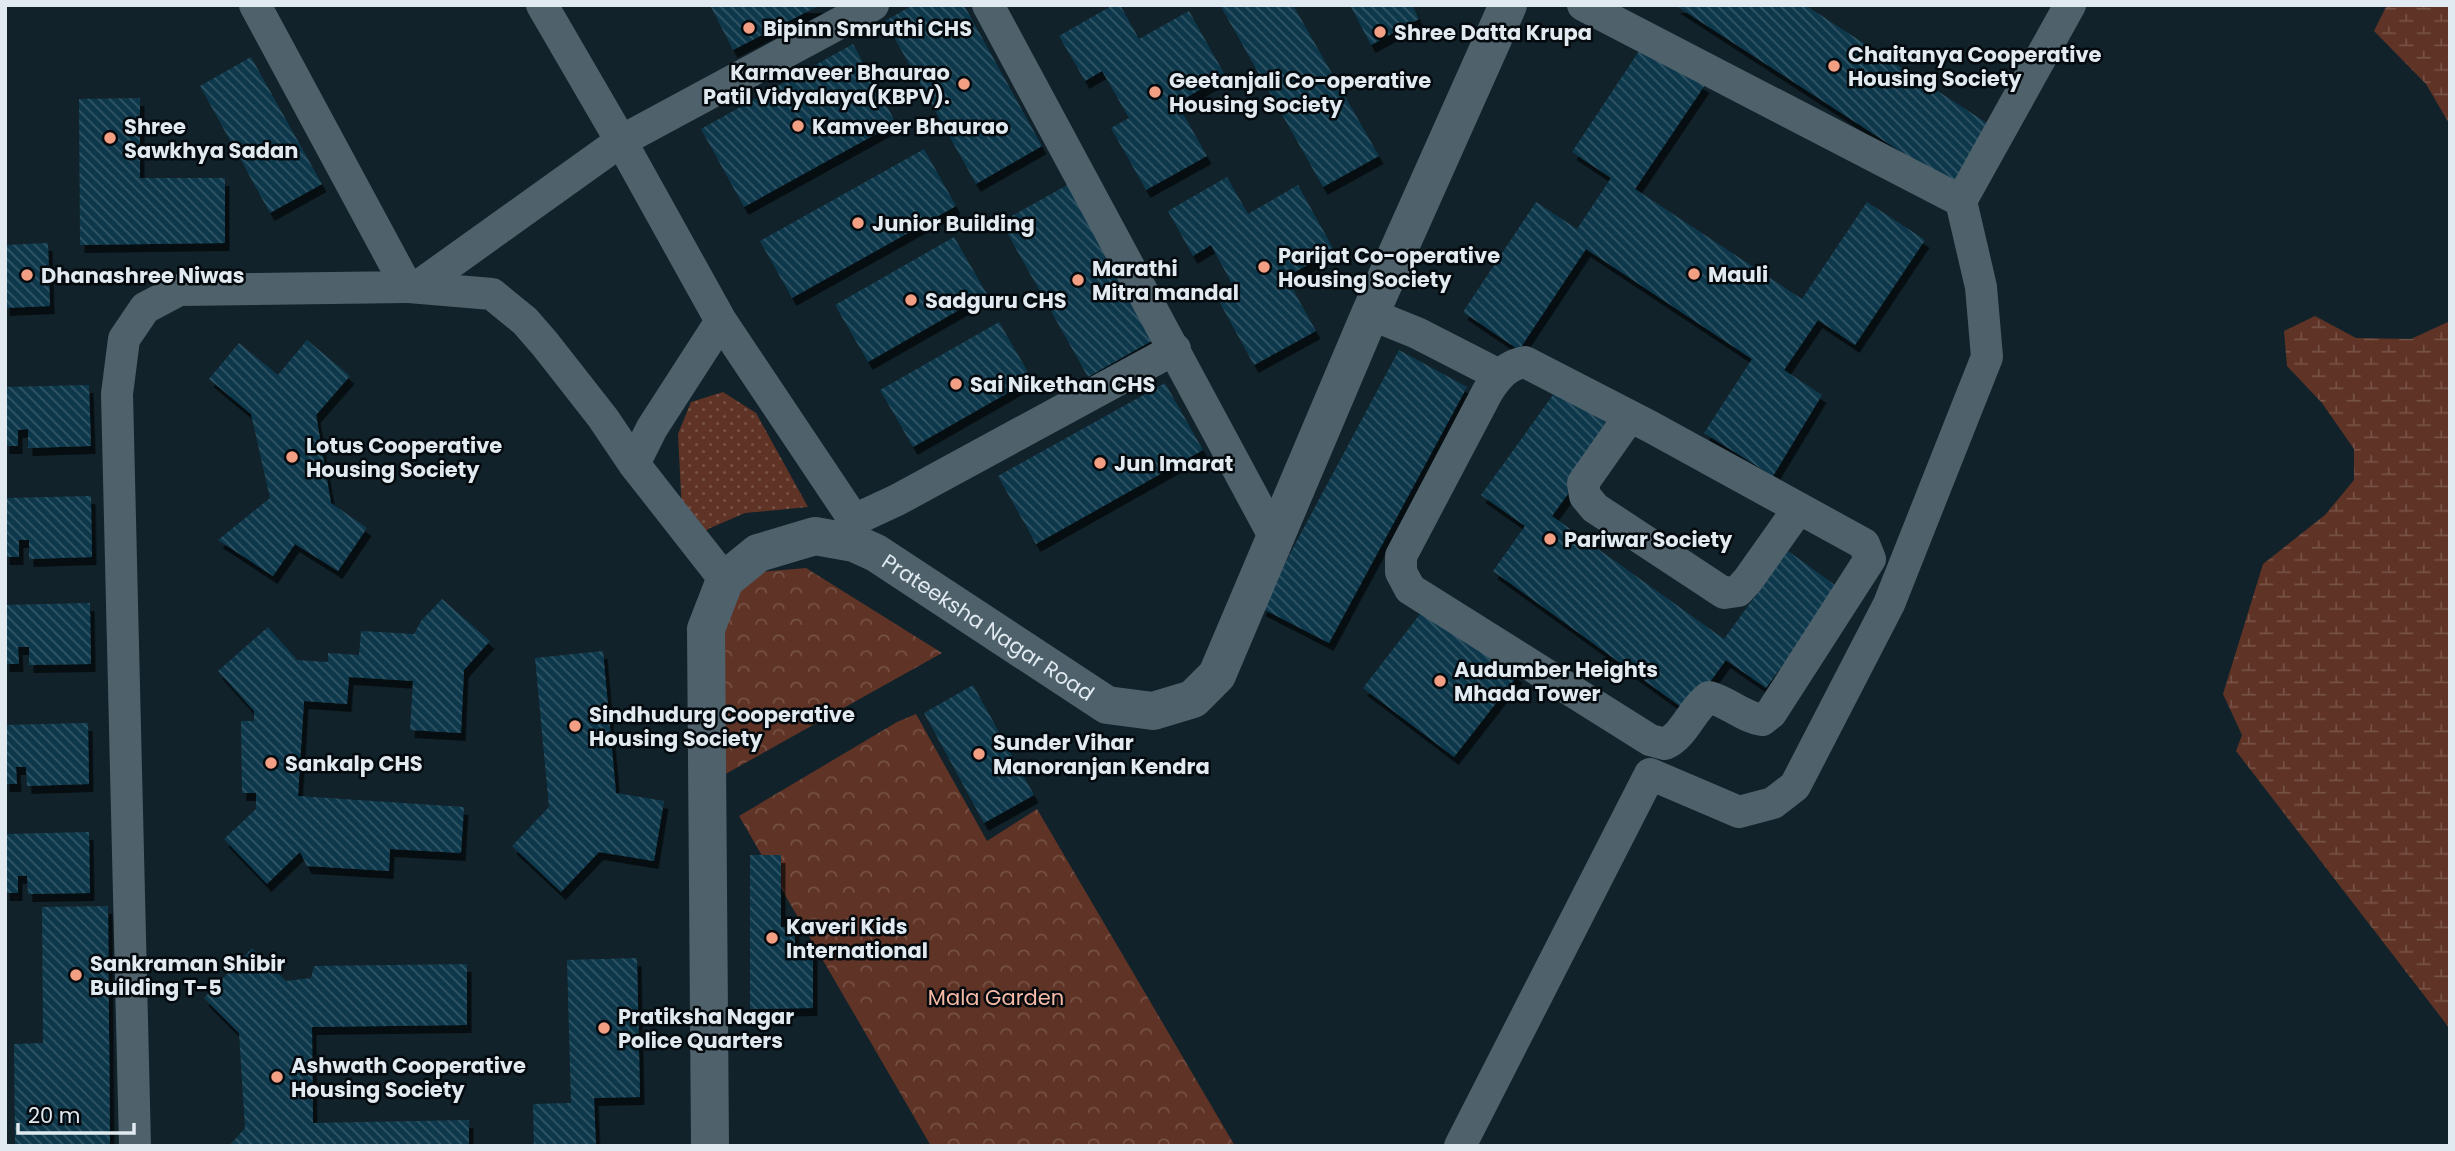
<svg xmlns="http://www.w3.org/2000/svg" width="2455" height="1151" viewBox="0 0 2455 1151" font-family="Poppins,sans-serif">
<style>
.grass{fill:url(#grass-dots)}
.forest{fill:url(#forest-crowns)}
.wetland{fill:url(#wetland-marsh)}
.building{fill:url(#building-back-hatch);filter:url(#shadow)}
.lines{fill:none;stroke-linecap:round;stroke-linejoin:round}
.minor{stroke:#4f626c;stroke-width:32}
.tertiary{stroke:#4f626c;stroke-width:38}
.poi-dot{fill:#f39f84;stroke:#040a0e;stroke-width:2.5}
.labels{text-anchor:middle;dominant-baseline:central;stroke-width:5;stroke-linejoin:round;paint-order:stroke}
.poi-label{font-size:21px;font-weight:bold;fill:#e0eaf0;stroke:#040a0e;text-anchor:start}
.street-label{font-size:21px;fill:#e0eaf0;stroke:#040a0e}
.park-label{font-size:21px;fill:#f6baa7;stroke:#040a0e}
</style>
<defs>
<pattern id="grass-dots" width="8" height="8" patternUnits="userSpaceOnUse" patternTransform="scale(1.75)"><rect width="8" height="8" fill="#5f3325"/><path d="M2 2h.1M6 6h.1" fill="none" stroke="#765145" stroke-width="1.8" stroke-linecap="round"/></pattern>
<pattern id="forest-crowns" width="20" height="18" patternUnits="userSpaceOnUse" patternTransform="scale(1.75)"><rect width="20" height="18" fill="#5f3325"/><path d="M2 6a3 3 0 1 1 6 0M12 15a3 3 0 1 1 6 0" fill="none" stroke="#765145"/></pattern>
<pattern id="wetland-marsh" width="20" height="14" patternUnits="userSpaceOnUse" patternTransform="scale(1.75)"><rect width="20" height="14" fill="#5f3325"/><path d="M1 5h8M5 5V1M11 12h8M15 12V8" fill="none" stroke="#765145"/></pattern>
<pattern id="building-back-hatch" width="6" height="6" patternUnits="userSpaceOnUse" patternTransform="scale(1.75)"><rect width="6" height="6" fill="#10394c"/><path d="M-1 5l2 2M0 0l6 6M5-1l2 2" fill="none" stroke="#325666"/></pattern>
<filter id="shadow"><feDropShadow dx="4.5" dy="8" stdDeviation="0" flood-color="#0009"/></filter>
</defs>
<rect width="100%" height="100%" fill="#11222a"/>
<!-- grass -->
<path class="grass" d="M 723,392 L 756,413 L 808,507 L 745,513 L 708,529 L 684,553 L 678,434 L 691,402 Z"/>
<!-- forest -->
<path class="forest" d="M 806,568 L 942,653 L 695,791 L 701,622 L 759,572 Z
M 916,714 L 987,841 L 1037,809 L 1235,1146 L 931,1146 L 739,816 L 897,722 Z"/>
<!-- wetland -->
<path class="wetland" d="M 2387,5 L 2450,5 L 2450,125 L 2426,84 L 2374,31 Z
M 2315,316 L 2356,338 L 2411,339 L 2450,321 L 2450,1029 L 2236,751 L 2242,735 L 2223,694 L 2263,564 L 2325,515 L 2354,480 L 2354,449 L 2322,403 L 2287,366 L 2284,331 Z"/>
<!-- building -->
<path class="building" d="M 710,5 L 820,5 L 733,50 Z
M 913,5 L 964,5 L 1042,146 L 976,184 L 885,21 Z
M 1113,5 L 1120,5 L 1139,39 L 1189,11 L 1225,75 L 1177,103 L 1207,156 L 1146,190 L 1111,128 L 1129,118 L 1102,71 L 1085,81 L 1059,36 Z
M 1220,5 L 1293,5 L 1379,156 L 1323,187 Z
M 1350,5 L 1412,5 L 1419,19 L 1371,45 Z
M 1675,5 L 1805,5 L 1993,127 L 1955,187 Z
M 853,44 L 896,123 L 744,207 L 701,129 Z
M 1643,45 L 1705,85 L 1635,189 L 1802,299 L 1867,202 L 1925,240 L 1855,345 L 1818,320 L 1784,370 L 1822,395 L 1773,476 L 1704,433 L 1752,359 L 1586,249 L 1519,350 L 1463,312 L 1536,202 L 1577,229 L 1611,178 L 1572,152 Z
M 251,57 L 322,184 L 270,213 L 200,86 Z
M 140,98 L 140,178 L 225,178 L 225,243 L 80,245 L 79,99 Z
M 924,149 L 956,206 L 792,298 L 760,241 Z
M 1227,177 L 1248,214 L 1298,185 L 1334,250 L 1286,277 L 1316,331 L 1254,365 L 1220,303 L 1237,293 L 1211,245 L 1193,256 L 1168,211 Z
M 1069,184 L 1155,339 L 1088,377 L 1001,222 Z
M 954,237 L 987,294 L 868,362 L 835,305 Z
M 48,243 L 50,306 L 5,308 L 5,245 Z
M 999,322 L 1032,379 L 913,447 L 880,390 Z
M 307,340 L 350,376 L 316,415 L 331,503 L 367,528 L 338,571 L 295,544 L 273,576 L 218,540 L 270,498 L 251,414 L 209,379 L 239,343 L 278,375 Z
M 1399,350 L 1467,387 L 1329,643 L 1261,608 Z
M 1165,383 L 1203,450 L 1036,544 L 998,476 Z
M 89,385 L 91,446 L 28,448 L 28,429 L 18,430 L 18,446 L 5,446 L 5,387 Z
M 1558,388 L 1615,429 L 1552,516 L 1724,639 L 1788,551 L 1839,588 L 1766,688 L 1726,660 L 1688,712 L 1493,571 L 1525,526 L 1481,495 Z
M 91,496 L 92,557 L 29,559 L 29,540 L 19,540 L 19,557 L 5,557 L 5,498 Z
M 442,599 L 490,641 L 464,670 L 461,733 L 410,730 L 413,681 L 349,677 L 347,704 L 304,701 L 298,796 L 464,807 L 461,853 L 390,849 L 389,871 L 307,866 L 300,852 L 267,884 L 224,839 L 256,809 L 256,793 L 242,793 L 241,721 L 254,721 L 254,711 L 218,671 L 268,627 L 297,660 L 328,662 L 328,653 L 359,655 L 361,631 L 414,634 L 421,621 Z
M 90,603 L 91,664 L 29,665 L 29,647 L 18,647 L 19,664 L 5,664 L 5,605 Z
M 1427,605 L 1518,675 L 1454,757 L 1363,688 Z
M 603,651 L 616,793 L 664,801 L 654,861 L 599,852 L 561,892 L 512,846 L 549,807 L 535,658 Z
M 973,685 L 1034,795 L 984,823 L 924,713 Z
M 88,723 L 89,784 L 27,786 L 26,767 L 16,767 L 17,784 L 5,784 L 5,725 Z
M 89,832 L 90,893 L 28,894 L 27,876 L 18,876 L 18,893 L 5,893 L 5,834 Z
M 750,855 L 781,855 L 781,927 L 795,927 L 795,949 L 813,949 L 813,1008 L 750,1009 Z
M 108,906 L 110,1146 L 15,1146 L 14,1044 L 43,1043 L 42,907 Z
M 252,948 L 286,981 L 311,978 L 314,966 L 467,964 L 467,1025 L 312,1027 L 313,1123 L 469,1120 L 469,1146 L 229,1146 L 245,1128 L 239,1033 L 204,998 Z
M 637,958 L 640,1097 L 594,1098 L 596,1146 L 534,1146 L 533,1104 L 571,1103 L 567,960 Z"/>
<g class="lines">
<!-- minor -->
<path class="minor" d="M 542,5 L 621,141 L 721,321 L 854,520 L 854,543
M 988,5 L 1275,538
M 1583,5 L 1961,201
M 409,287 L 492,294 L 525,321 L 545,344 L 603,418 L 634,464 L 725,580
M 417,287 L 621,141 L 873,5
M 1370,314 L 1417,333 L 1499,375
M 1525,362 L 1651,427 L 1864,544 L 1870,559 L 1771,713 L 1762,720 C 1743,717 1728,702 1709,697 C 1691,710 1685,735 1665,744 L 1650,740 L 1410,589 L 1401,572 L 1401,556 L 1488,391 C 1498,376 1507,365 1525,362 Z
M 1630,416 L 1583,483 L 1585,496 L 1595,508 L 1724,593 L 1738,591 L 1748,580 L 1799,508
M 634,464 L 652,428 L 721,321
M 854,520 L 897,500 L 1175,349
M 135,1146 L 117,394 L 124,339 L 145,308 L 179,290 L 407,287 L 255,5
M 1460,1146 L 1650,774 L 1739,812 L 1773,803 L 1795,786 L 1889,604 L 1987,357 L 1981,287 L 1961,201 L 2070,5"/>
<!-- tertiary -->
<path class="tertiary" id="s1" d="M 710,1146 L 706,629 L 725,580 L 758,553 L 815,536 L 854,543 L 876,553 L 1107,705 L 1153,711 L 1193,699 L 1217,675 L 1370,314 L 1508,5"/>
</g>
<!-- markers -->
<g class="poi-dot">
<circle cx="749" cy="28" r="7"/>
<circle cx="1380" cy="32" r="7"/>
<circle cx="1834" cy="66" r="7"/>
<circle cx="964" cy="84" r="7"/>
<circle cx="1155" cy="92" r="7"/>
<circle cx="798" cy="126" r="7"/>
<circle cx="110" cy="138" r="7"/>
<circle cx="858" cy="223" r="7"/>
<circle cx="1264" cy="267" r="7"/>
<circle cx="1694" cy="274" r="7"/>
<circle cx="27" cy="275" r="7"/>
<circle cx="1078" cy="280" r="7"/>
<circle cx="911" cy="300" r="7"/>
<circle cx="956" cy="384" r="7"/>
<circle cx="292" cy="457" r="7"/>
<circle cx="1100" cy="463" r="7"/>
<circle cx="1550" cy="539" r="7"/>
<circle cx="1440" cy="681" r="7"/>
<circle cx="575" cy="726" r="7"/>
<circle cx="979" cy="754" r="7"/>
<circle cx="271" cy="763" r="7"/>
<circle cx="772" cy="938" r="7"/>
<circle cx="76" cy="975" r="7"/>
<circle cx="604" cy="1028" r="7"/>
<circle cx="277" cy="1077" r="7"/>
</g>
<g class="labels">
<!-- poi labels -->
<g class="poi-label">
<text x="763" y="28">Bipinn Smruthi CHS</text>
<text x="1394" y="32">Shree Datta Krupa</text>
<text x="1848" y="54">Chaitanya Cooperative<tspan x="1848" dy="24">Housing Society</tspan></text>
<text x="950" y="72" text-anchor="end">Karmaveer Bhaurao<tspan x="950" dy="24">Patil Vidyalaya(KBPV).</tspan></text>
<text x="1169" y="80">Geetanjali Co-operative<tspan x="1169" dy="24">Housing Society</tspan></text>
<text x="124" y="126">Shree<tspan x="124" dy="24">Sawkhya Sadan</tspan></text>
<text x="812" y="126">Kamveer Bhaurao</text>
<text x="872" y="223">Junior Building</text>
<text x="1278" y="255">Parijat Co-operative<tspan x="1278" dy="24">Housing Society</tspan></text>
<text x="1092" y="268">Marathi<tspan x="1092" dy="24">Mitra mandal</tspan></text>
<text x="1708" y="274">Mauli</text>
<text x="41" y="275">Dhanashree Niwas</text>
<text x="925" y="300">Sadguru CHS</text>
<text x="970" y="384">Sai Nikethan CHS</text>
<text x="306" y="445">Lotus Cooperative<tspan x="306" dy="24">Housing Society</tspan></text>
<text x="1114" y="463">Jun Imarat</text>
<text x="1564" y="539">Pariwar Society</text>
<text x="1454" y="669">Audumber Heights<tspan x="1454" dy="24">Mhada Tower</tspan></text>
<text x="589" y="714">Sindhudurg Cooperative<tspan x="589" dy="24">Housing Society</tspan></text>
<text x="993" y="742">Sunder Vihar<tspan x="993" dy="24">Manoranjan Kendra</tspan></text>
<text x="285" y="763">Sankalp CHS</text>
<text x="786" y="926">Kaveri Kids<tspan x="786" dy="24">International</tspan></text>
<text x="90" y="963">Sankraman Shibir<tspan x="90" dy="24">Building T-5</tspan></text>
<text x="618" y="1016">Pratiksha Nagar<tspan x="618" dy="24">Police Quarters</tspan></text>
<text x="291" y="1065">Ashwath Cooperative<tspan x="291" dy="24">Housing Society</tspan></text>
</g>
<!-- street labels -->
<g class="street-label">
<text stroke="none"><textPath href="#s1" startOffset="870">Prateeksha Nagar Road</textPath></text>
</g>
<!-- park labels -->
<g class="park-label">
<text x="996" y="997">Mala Garden</text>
</g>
</g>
<!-- border -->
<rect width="2455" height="1151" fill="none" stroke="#e0eaf0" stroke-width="14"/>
<!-- scale -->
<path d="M18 1123v10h116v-10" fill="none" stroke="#e0eaf0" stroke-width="3.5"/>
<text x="28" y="1123" font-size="21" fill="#e0eaf0" stroke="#040a0e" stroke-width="5" paint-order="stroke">20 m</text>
</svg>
